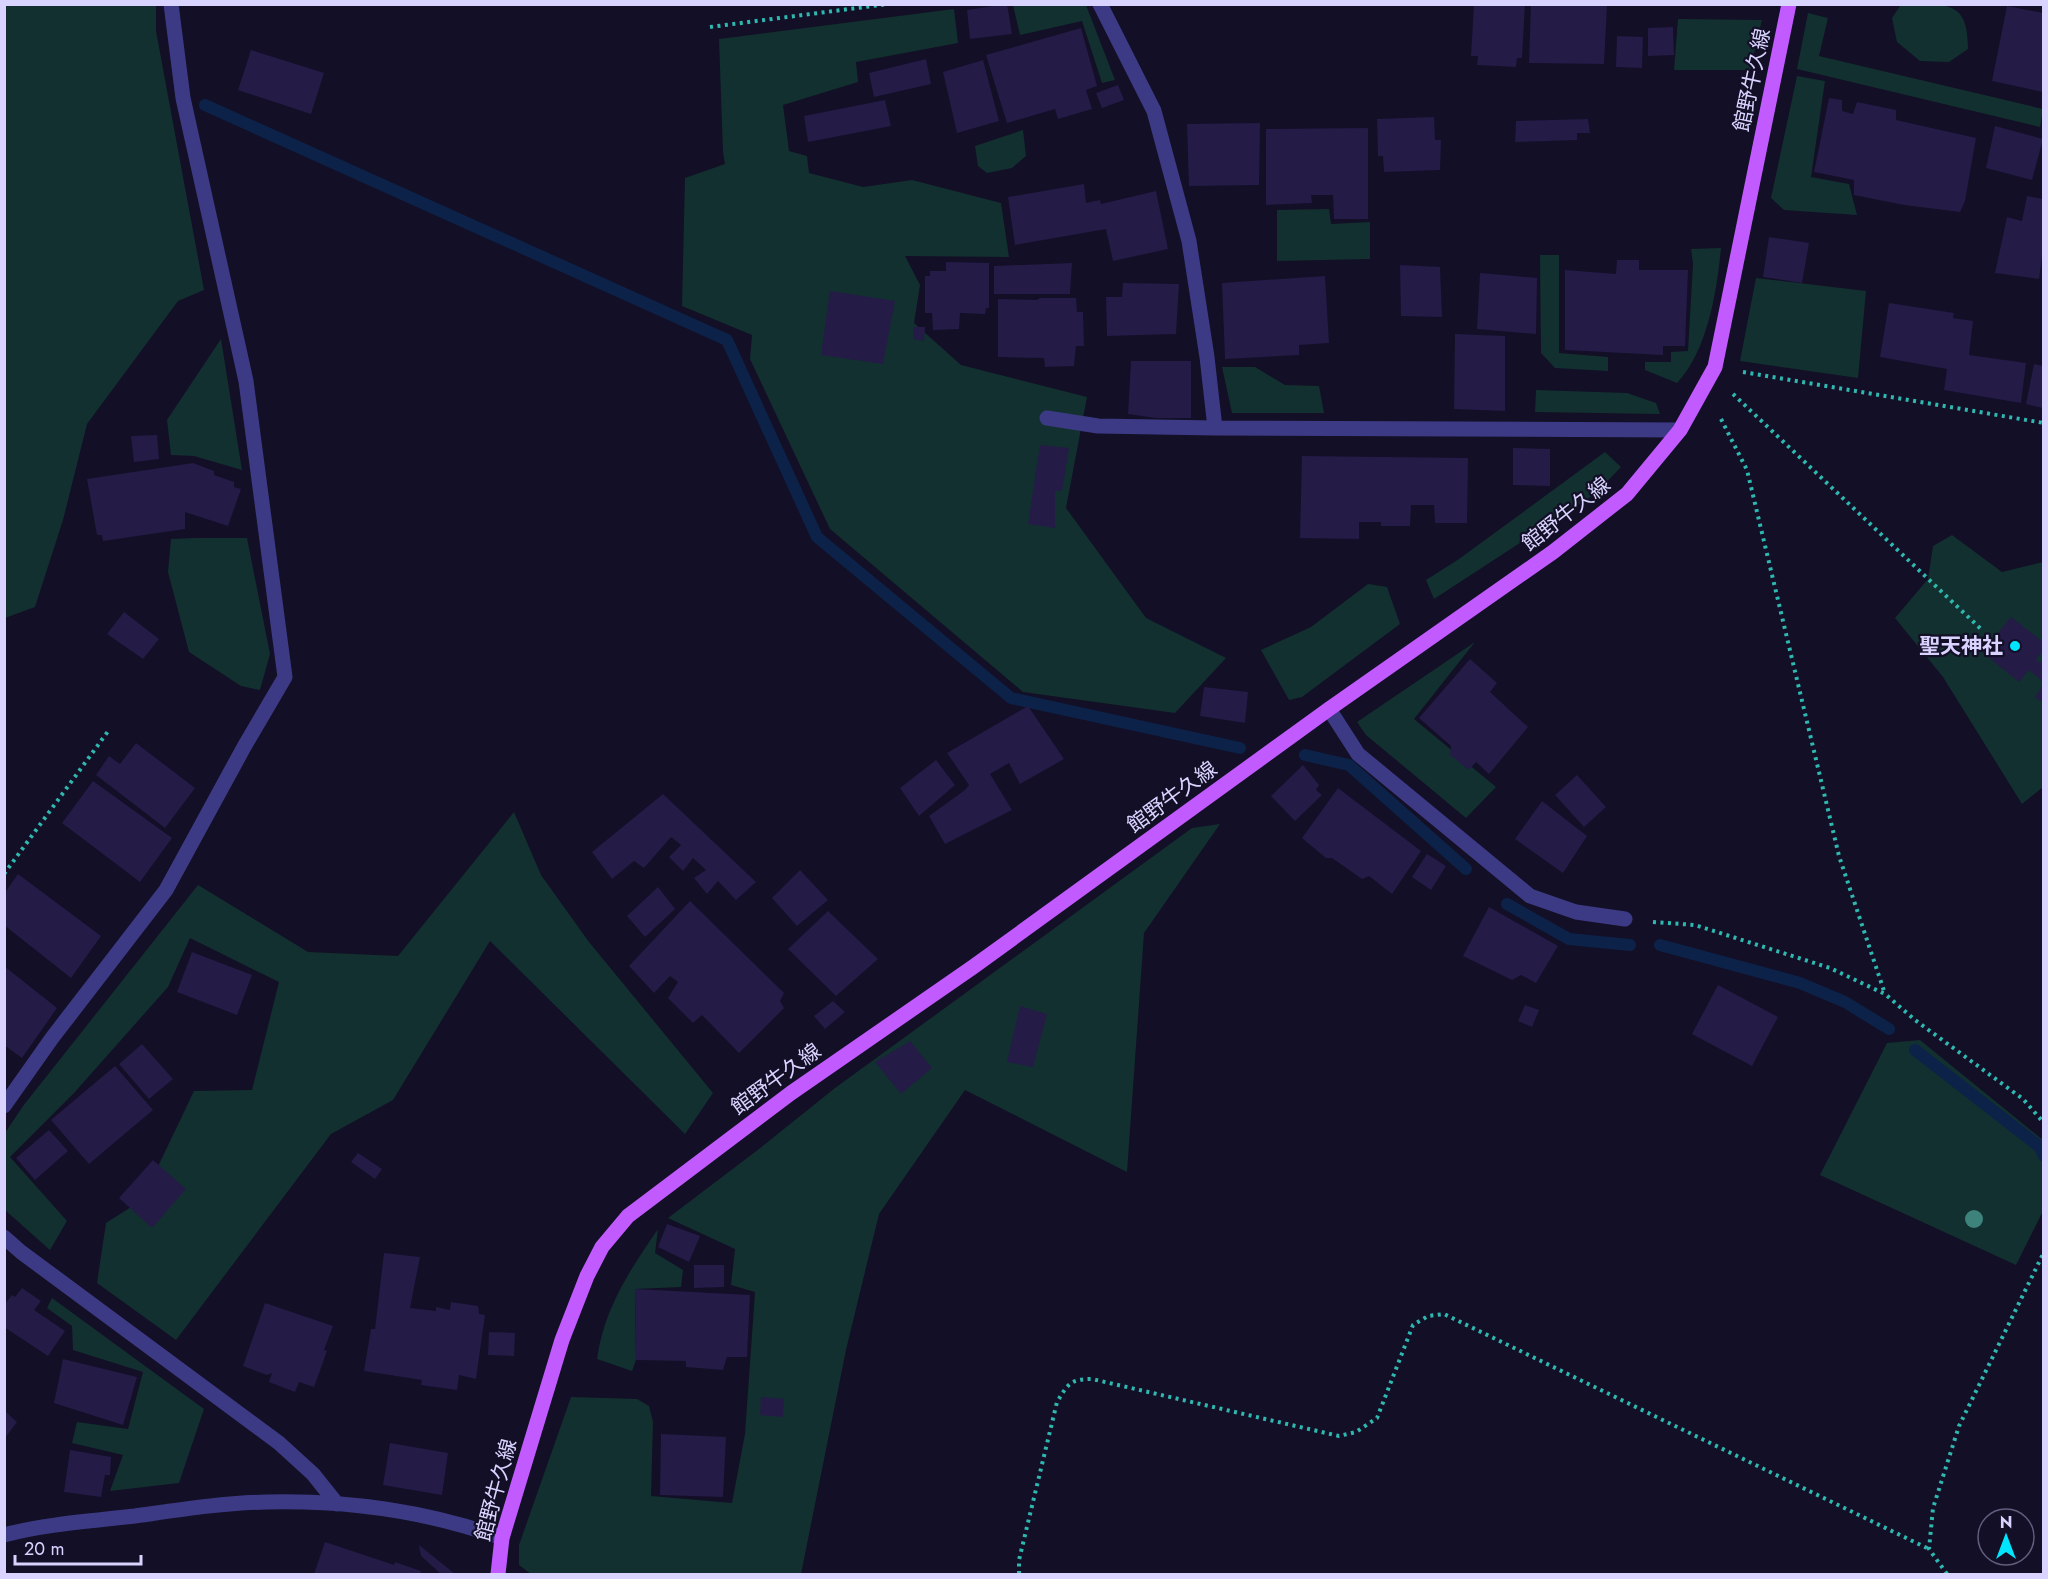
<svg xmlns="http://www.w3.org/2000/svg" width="2048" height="1579" viewBox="0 0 2048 1579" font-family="Jost,'Noto Sans JP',sans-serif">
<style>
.green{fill:#12302f}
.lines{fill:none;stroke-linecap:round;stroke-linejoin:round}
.stream{stroke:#0c2248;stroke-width:12}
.building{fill:#241b47}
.path{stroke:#2fb8b0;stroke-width:4;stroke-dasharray:3 4.5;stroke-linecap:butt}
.minor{stroke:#3d3a85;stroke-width:15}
.major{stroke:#c25bff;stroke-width:15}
.tree{fill:#3d827b}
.poi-dot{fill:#00e5ff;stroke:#130f26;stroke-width:2}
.labels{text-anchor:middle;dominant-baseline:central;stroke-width:4.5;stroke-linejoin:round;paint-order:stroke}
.street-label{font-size:21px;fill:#d9d4ff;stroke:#130f26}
.poi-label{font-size:21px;font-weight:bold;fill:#d9d4ff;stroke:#130f26;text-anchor:end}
</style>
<rect width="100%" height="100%" fill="#130f26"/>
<!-- green -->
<path class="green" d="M 4,5 L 156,5 L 156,31 L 204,290 L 178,301 L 87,424 L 63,520 L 35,607 L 5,618 Z
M 1013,5 L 1086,5 L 1115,80 L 1102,83 L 1082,21 L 1020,35 Z
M 1906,5 C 1947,4 1968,0 1968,49 L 1949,62 L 1920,61 L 1897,42 L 1892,18 L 1900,6 Z
M 954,9 L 958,43 L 856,62 L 858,82 L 783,105 L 789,151 L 807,156 L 809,173 L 863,187 L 912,180 L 1001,203 L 1009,257 L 905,256 L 920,285 L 914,323 L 961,365 L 1087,397 L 1066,508 L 1146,618 L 1226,658 L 1175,713 L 1023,692 L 830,529 L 750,359 L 752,335 L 682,306 L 685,178 L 725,164 L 723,152 L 719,39 Z
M 1808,13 L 1828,18 L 1819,56 L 2043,109 L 2040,127 L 1797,69 Z
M 1678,19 L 1762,20 L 1750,70 L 1674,70 Z
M 1797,76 L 1825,81 L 1811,177 L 1849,184 L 1857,215 L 1784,210 L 1771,198 Z
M 1023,130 L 1026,156 L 1012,168 L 987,173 L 978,166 L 975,146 Z
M 1329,209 L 1331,224 L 1370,222 L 1370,259 L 1277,261 L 1277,210 Z
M 1721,248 C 1717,290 1708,350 1677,383 L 1645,370 L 1645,362 L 1671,362 L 1671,352 L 1688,351 L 1693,264 L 1691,249 Z
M 1540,255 L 1559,255 L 1559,353 L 1608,357 L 1608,371 L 1555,368 L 1541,353 Z
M 1756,278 L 1866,291 L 1858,378 L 1740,361 Z
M 221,339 L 242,470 L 194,456 L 171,455 L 167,420 Z
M 1222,367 L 1255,367 L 1285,385 L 1319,386 L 1324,413 L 1232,413 Z
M 1536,390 L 1627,393 L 1656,403 L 1660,414 L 1535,412 Z
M 1605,452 L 1621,467 L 1595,494 L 1434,599 L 1426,580 L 1459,559 Z
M 1952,535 L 2002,572 L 2043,562 L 2043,787 L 2022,804 L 1943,677 L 1895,618 L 1928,579 L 1933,546 Z
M 195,538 L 247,538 L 270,654 L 260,690 L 241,686 L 189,652 L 168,572 L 171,539 Z
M 1368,584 L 1387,587 L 1400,624 L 1302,697 L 1289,700 L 1261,650 L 1311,627 Z
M 1475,642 L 1414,719 L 1496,787 L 1466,818 L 1366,735 L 1357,722 Z
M 514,812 L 541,875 L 589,942 L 713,1093 L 685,1134 L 490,941 L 393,1100 L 331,1134 L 176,1340 L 97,1283 L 106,1223 L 142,1200 L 194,1091 L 252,1090 L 279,982 L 190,938 L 168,987 L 74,1093 L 10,1157 L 67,1221 L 50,1250 L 5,1210 L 5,1133 L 23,1106 L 198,885 L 308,952 L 398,956 Z
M 1220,824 L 1144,933 L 1127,1172 L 965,1090 L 879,1214 L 846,1350 L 801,1574 L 531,1574 L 519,1565 L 519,1545 L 571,1397 L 637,1399 L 649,1406 L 653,1422 L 651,1496 L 732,1503 L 745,1434 L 755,1292 L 731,1285 L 735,1249 L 668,1218 L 759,1149 L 835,1088 L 1192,828 Z
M 1920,1040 L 2043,1140 L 2043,1211 L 2016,1265 L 1820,1175 L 1887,1043 Z
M 658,1229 L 655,1253 L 683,1270 L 681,1287 L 635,1289 L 636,1360 L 632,1371 L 597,1359 C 604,1308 630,1270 658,1229 Z
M 52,1298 L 204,1409 L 179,1483 L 110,1491 L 123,1455 L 72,1443 L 77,1422 L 128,1429 L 143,1372 L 73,1350 L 72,1326 L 47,1308 Z"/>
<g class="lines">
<!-- stream -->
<path class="stream" d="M 205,105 L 727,340 L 817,537 L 1011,698 L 1240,748
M 1305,755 L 1349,765 L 1466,869
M 1507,904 L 1569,939 L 1630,945
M 1660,945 L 1800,983 L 1845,1002 L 1889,1029
M 1915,1050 L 2040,1147 L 2044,1156"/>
</g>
<!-- building -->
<path class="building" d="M 1007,4 L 1012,34 L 970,39 L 967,10 Z
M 1474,4 L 1525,4 L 1522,58 L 1517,58 L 1516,67 L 1477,65 L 1478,56 L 1471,56 Z
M 1531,4 L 1607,6 L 1604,64 L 1529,63 Z
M 2007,6 L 2043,13 L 2043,92 L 1992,81 Z
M 1673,27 L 1674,55 L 1648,56 L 1648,28 Z
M 1081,28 L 1097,86 L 1086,90 L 1092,109 L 1058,119 L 1055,109 L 1007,123 L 986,55 Z
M 1617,36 L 1643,37 L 1642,68 L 1616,67 Z
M 251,50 L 324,73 L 311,114 L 238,90 Z
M 926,59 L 931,84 L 874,97 L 869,73 Z
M 983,60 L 999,121 L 957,133 L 943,72 Z
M 1118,85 L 1124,100 L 1102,108 L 1096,93 Z
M 1829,98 L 1842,100 L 1842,111 L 1853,114 L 1857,102 L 1896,110 L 1896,120 L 1976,138 L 1965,201 L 1960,212 L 1904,205 L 1854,195 L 1854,180 L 1814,172 Z
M 885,100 L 891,126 L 808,142 L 804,116 Z
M 1434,117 L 1435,140 L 1441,140 L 1440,170 L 1384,172 L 1383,156 L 1378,156 L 1377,119 Z
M 1588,119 L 1590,133 L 1577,133 L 1577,140 L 1515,142 L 1516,121 Z
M 1260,123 L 1259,185 L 1189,186 L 1187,124 Z
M 1995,126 L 2043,139 L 2032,180 L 1986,168 Z
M 1368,128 L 1368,219 L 1334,219 L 1333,195 L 1311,195 L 1312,203 L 1266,205 L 1266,129 Z
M 1084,184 L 1086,203 L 1100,200 L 1101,204 L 1156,191 L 1168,249 L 1113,261 L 1106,229 L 1015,245 L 1008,197 Z
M 2027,196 L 2043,199 L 2043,249 L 2039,279 L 1995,273 L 2007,217 L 2022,221 Z
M 1769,237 L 1809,243 L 1802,283 L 1763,277 Z
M 1617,260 L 1639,260 L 1639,270 L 1688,270 L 1685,346 L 1663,346 L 1663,355 L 1565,350 L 1565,270 L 1616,274 Z
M 946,262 L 989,263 L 989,308 L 986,308 L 985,314 L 960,313 L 959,329 L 933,330 L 932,313 L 925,313 L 925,276 L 930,276 L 930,271 L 946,271 Z
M 1072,263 L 1070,294 L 994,294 L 994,266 Z
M 1400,265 L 1440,267 L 1442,317 L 1401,316 Z
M 1480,273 L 1537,278 L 1536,334 L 1477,329 Z
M 1325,276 L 1329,343 L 1299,345 L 1299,355 L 1225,359 L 1222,283 Z
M 1123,283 L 1179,284 L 1176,334 L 1107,336 L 1106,297 L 1122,297 Z
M 830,291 L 895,301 L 883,364 L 821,355 Z
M 1040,298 L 1076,298 L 1077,312 L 1083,312 L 1084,346 L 1076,346 L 1074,366 L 1045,367 L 1044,358 L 998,357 L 998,299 L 1037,300 Z
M 1889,303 L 1954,313 L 1953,318 L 1973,321 L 1969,355 L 2026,363 L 2021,403 L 1944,390 L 1947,369 L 1880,357 Z
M 913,327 L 925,327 L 924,341 L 913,339 Z
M 1455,334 L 1505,336 L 1505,411 L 1454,409 Z
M 1131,361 L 1191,361 L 1191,418 L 1156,418 L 1128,414 Z
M 2034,364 L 2043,366 L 2043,408 L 2026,404 Z
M 157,435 L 159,459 L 134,462 L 131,436 Z
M 1040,445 L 1069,448 L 1062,491 L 1055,491 L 1055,528 L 1028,524 Z
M 1513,448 L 1550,449 L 1550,486 L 1513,485 Z
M 1302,456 L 1468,458 L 1467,523 L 1435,523 L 1434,505 L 1411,505 L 1410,526 L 1381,526 L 1381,522 L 1359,522 L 1359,539 L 1300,538 Z
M 193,463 L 214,471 L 214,475 L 234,482 L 234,487 L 241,489 L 228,526 L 185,512 L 185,529 L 103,541 L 102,535 L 97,535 L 87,479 Z
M 124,612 L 159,639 L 143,659 L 107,634 Z
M 2011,617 L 2043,642 L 2043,651 L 2036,659 L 2043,665 L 2043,682 L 2029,670 L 2019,682 L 1982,652 Z
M 1470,659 L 1497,683 L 1490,692 L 1528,727 L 1489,774 L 1476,762 L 1469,770 L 1450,755 L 1451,746 L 1419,718 Z
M 2043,685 L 2043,703 L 2035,697 Z
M 1204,687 L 1248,692 L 1245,723 L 1200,716 Z
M 1028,706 L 1064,759 L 1020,784 L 1009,763 L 990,774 L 1012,810 L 945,844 L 929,816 L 965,790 L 969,785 L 947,753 Z
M 136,743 L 195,788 L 165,828 L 96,775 L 109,756 L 120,764 Z
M 936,760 L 955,785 L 919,816 L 900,788 Z
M 1303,765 L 1319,785 L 1316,790 L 1322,795 L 1295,821 L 1271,796 Z
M 1577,775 L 1606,807 L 1584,827 L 1555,795 Z
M 93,781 L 172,838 L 140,882 L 62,823 Z
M 1338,788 L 1421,851 L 1392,894 L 1369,876 L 1362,879 L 1332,858 L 1326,858 L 1302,838 Z
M 663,794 L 756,882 L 736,900 L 718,881 L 707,894 L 694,878 L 706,870 L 693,858 L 683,871 L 669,857 L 681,845 L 671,837 L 644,868 L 634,861 L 612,879 L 592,852 Z
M 1542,801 L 1587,836 L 1563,873 L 1515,839 Z
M 1427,854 L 1446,866 L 1431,890 L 1412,877 Z
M 800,870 L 828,900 L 797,926 L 772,898 Z
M 18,874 L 101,936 L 71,978 L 4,925 L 4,894 Z
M 658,887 L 675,909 L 645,937 L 627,916 Z
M 690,901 L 784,993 L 780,1001 L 784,1008 L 739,1053 L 702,1015 L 693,1023 L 668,998 L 678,982 L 670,976 L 654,993 L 629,966 Z
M 1489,907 L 1558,946 L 1536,983 L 1521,975 L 1512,980 L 1463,956 Z
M 828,911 L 878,959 L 836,996 L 788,949 Z
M 192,952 L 252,975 L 237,1015 L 177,992 Z
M 4,966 L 57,1008 L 22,1058 L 4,1045 Z
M 1718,985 L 1778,1017 L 1752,1066 L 1692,1034 Z
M 833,1001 L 845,1012 L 825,1029 L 814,1016 Z
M 1525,1005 L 1539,1010 L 1532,1027 L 1518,1021 Z
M 1020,1006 L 1047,1014 L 1033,1067 L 1007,1062 Z
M 910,1041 L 932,1068 L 901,1094 L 875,1062 Z
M 142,1044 L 173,1079 L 149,1099 L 119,1064 Z
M 115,1066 L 153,1110 L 89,1164 L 51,1120 Z
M 49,1130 L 68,1151 L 35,1180 L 16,1158 Z
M 358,1153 L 382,1169 L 375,1179 L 351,1162 Z
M 153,1160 L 186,1189 L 152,1228 L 119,1198 Z
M 667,1224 L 700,1236 L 689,1262 L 658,1247 Z
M 384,1253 L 420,1257 L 410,1308 L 436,1311 L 436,1307 L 450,1310 L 451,1302 L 478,1306 L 479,1314 L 485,1315 L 476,1379 L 459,1375 L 457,1390 L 421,1385 L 422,1380 L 364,1371 L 371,1329 L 375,1329 Z
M 694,1265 L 724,1265 L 724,1287 L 694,1288 Z
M 22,1288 L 41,1301 L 34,1310 L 65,1331 L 48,1356 L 4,1327 L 4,1305 L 12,1295 L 15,1297 Z
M 635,1289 L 750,1295 L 747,1357 L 727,1357 L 723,1370 L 686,1367 L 686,1361 L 636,1360 Z
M 265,1303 L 333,1326 L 324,1350 L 327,1351 L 314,1387 L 299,1382 L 295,1392 L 269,1382 L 272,1373 L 267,1375 L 243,1366 Z
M 489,1332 L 515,1333 L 514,1356 L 488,1355 Z
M 63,1359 L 137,1377 L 123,1425 L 54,1403 Z
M 761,1397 L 784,1399 L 783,1417 L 760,1415 Z
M 5,1411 L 17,1422 L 5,1438 Z
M 661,1434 L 726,1437 L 723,1497 L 660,1495 Z
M 390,1443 L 448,1453 L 442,1495 L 383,1485 Z
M 70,1450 L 111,1457 L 110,1475 L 105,1475 L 101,1497 L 64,1492 Z
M 325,1542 L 394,1565 L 395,1562 L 421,1571 L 420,1574 L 314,1574 Z
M 419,1545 L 455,1574 L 441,1574 L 421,1556 Z"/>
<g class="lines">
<!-- path -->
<path class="path" d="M 710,27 L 888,4
M 1743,372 L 2044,423
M 1733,394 L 1982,630
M 1721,419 L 1747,470 L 1839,856 L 1885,994
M 4,874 L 109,730
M 1653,922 L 1695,925 L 1830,968 L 1885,994 L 1915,1020 L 2023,1099 L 2044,1123
M 1019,1574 L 1019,1560 L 1057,1402 C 1068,1384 1070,1379 1092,1379 L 1339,1436 L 1356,1432 L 1377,1418 L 1413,1325 L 1428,1316 L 1444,1314 L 1929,1549
M 1947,1574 L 1929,1549 L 1933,1508 L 1959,1426 L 2044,1252"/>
<!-- minor -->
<path class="minor" d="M 1100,4 L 1154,111 L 1189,241 L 1207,357 L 1215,428 L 1680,430
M 1047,418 L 1098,426 L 1215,428
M 1329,709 L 1358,754 L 1530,896 L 1576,912 L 1625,919
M 4,1106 L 52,1038 L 166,890 L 244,747 L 285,677 L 246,381 L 183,98 L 171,4
M 4,1237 L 21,1252 L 279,1443 L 313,1474 L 337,1504
M 4,1535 C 46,1524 92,1521 135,1516 C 178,1510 222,1503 266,1502 C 347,1500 426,1511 502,1538"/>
<!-- major -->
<path class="major" d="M 498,1574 L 502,1538 L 562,1340 L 587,1276 L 602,1247 L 628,1216 L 791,1093 L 973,967 L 1329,709 L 1553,552 L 1627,494 L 1680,430 L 1715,367 L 1789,4"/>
</g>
<!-- trees -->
<circle class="tree" cx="1974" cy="1219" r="9"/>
<!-- markers -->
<circle class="poi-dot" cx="2015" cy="646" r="6"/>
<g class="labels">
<!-- street labels -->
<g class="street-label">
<text transform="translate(1752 80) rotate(-78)">館野牛久線</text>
<text transform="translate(1566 514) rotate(-38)">館野牛久線</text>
<text transform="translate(1172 797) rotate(-36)">館野牛久線</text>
<text transform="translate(776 1079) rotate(-36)">館野牛久線</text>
<text transform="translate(496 1490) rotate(-75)">館野牛久線</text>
</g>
<!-- poi labels -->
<g class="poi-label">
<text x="2003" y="646">聖天神社</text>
</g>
</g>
<!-- border -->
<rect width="2048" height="1579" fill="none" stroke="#d9d4ff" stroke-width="12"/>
<!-- north arrow -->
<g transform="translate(2006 1537)"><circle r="28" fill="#130f26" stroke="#625e7d" stroke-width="1.5"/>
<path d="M0-4.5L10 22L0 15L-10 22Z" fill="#00e5ff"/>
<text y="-9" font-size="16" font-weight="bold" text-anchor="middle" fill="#d9d4ff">N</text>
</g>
<!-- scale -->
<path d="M15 1555v9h126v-9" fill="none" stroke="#d9d4ff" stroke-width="3"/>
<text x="24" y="1555" font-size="18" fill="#d9d4ff" stroke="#130f26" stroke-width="4.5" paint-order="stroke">20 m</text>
</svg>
